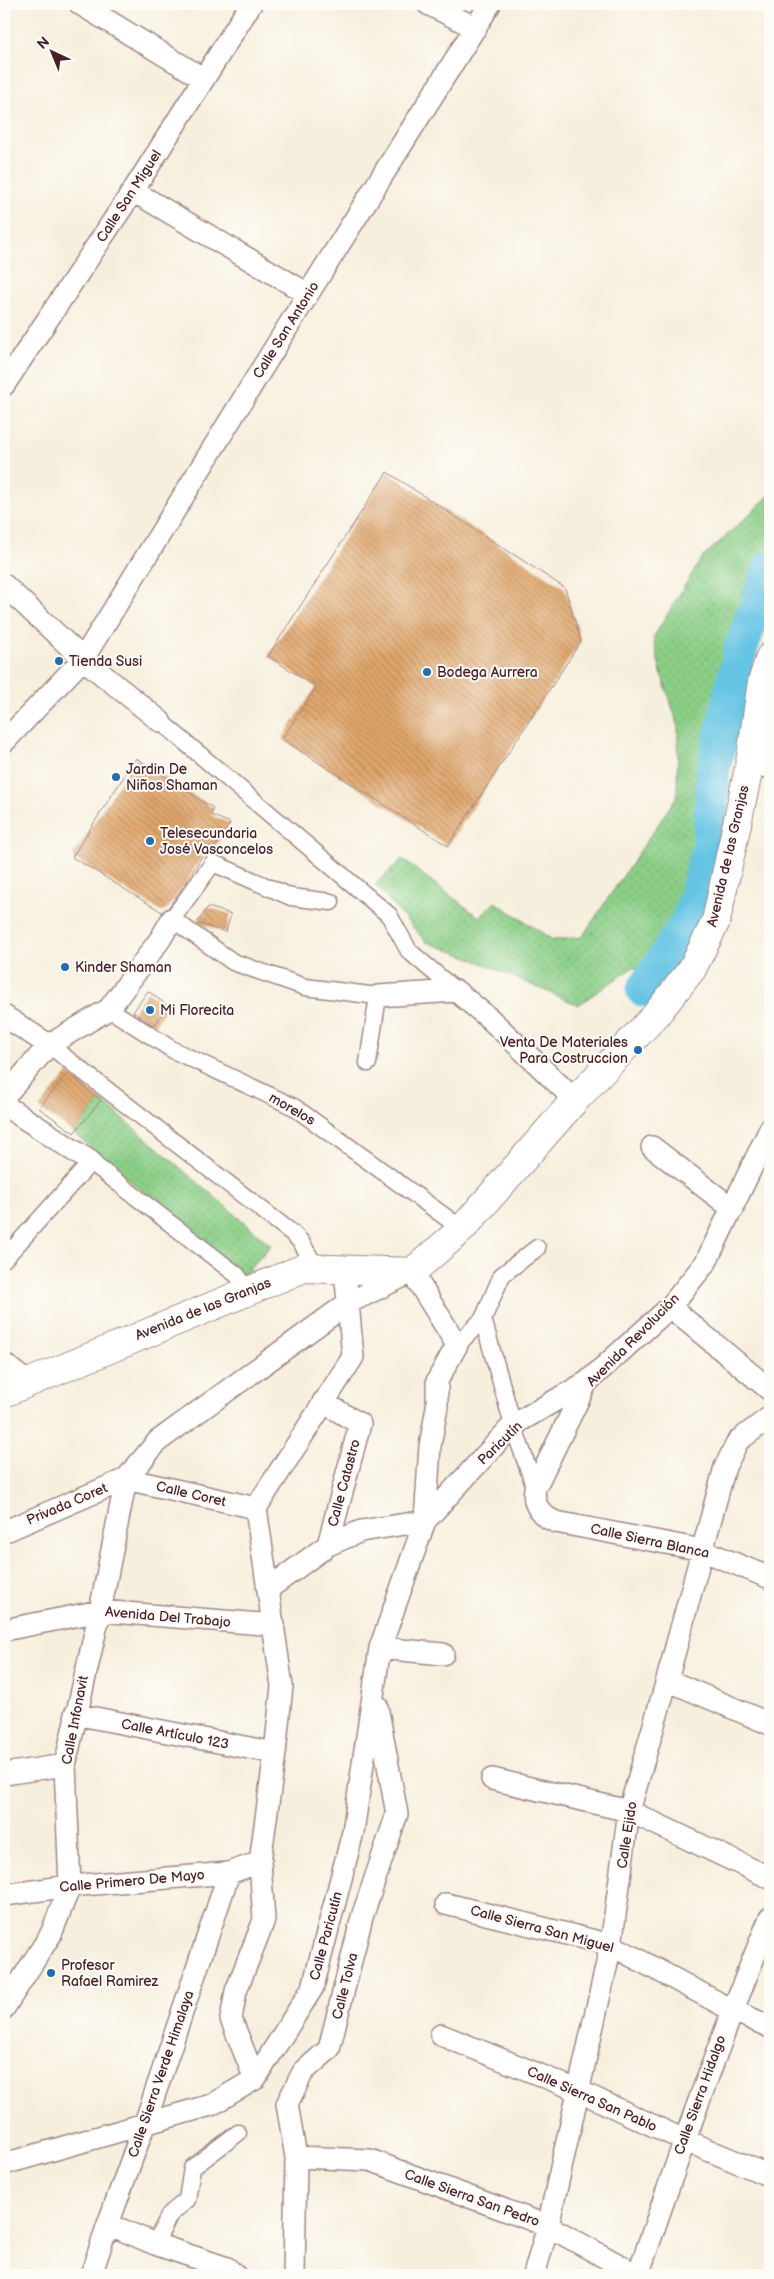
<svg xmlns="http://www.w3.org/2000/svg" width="774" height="2279" viewBox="0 0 774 2279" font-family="'Balsamiq Sans',sans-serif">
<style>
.grass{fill:url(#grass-dots);stroke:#6a7659}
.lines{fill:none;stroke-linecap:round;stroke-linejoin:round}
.river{stroke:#65c4e4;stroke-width:34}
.building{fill:url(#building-back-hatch)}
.pedestrian-casing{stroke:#a08784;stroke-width:19}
.minor-casing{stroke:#a08784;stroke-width:24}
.tertiary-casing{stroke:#a08784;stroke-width:30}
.pedestrian{stroke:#fff;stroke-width:16}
.minor{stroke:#fff;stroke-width:21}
.tertiary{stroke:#fff;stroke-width:28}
.poi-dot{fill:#1f6fb2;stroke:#fdfcf7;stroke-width:2}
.labels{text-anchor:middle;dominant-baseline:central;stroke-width:4;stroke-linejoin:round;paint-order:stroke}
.street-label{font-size:14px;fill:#4a1f2b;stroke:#fdfcf7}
.poi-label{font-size:14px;fill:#4a1f2b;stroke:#fdfcf7;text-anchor:start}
</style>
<defs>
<pattern id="grass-dots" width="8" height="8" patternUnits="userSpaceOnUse" patternTransform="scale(1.25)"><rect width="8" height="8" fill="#8bce87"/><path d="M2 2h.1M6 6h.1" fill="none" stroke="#79b075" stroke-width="1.8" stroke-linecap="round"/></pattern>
<pattern id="building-back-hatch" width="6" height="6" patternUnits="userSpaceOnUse" patternTransform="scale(1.25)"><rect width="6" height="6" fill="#dfa56a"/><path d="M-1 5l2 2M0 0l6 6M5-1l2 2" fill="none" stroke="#b78657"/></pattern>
</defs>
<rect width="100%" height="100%" fill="#fdfcf7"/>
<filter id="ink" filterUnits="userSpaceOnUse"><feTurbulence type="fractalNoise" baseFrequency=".02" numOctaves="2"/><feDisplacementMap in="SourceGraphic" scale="10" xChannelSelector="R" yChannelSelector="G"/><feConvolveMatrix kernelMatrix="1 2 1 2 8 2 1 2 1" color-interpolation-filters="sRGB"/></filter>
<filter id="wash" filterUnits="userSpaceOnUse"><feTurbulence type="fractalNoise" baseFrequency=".0096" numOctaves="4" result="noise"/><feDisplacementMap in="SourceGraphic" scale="20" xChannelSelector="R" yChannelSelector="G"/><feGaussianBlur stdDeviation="1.12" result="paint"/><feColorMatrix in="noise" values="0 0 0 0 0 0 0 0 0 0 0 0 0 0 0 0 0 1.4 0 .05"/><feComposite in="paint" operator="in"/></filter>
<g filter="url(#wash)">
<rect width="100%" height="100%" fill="#f7efdd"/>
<!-- grass -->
<path class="grass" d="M 770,495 L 770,550 L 733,650 L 709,766 L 703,847 L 683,918 L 645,974 L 634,967 L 578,1005 L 468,957 L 426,942 L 375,885 L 402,859 L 479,917 L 495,902 L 553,940 L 582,937 L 677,796 L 678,725 L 661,673 L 653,638 L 701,559 Z
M 101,1100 L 271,1245 L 243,1277 L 74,1133 Z"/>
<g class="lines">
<!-- river -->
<path class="river" d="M 643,990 L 688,921 L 709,847 L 713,771 L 740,651 L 770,567"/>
</g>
<g id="blocks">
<!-- building -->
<path class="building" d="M 387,472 L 565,588 L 581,641 L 448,846 L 282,739 L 316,687 L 268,656 Z
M 136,758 L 213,808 L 211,815 L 230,823 L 214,849 L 208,846 L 186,883 L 168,908 L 162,912 L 72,857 Z
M 208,907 L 231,914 L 226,932 L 197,923 Z
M 148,991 L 168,1006 L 154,1026 L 133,1012 Z
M 68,1073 L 101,1100 L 74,1133 L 39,1108 Z"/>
</g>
</g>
<g filter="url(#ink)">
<use href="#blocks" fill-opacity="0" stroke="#a08784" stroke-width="1"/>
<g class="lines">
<!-- pedestrian casing -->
<g class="pedestrian-casing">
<path id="pedestrian" d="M 160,721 L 389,915 L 409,951 L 456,991
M 331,902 L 291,897 L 213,863 L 172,919 L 233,962 L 305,987 L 378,996 L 368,1063
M 109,1009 L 173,1050 L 294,1107 L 462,1229
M 49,1045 L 292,1233 L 301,1242 L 317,1269
M 4,1259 L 91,1162 L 237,1275 L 248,1291
M 483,1319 L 513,1425 L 535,1488
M 457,1345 L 483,1319 L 502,1275 L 537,1248
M 4,1361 L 30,1381
M 155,2244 L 170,2214 L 187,2200 L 192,2168 L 238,2133"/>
</g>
<!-- minor casing -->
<g class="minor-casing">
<path id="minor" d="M 80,4 L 204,79
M 428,4 L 476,28
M 133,191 L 308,294
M 4,385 L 133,191 L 251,4
M 4,585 L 83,659 L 160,721
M 4,742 L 83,659 L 308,294 L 490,4
M 750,763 L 770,768
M 378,996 L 456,991 L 490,1019 L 575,1100
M 4,1016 L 49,1045
M 4,1097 L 49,1045 L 109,1009 L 161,938 L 172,919
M 4,1105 L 91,1162
M 770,1129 L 706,1262 L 670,1307 L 587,1382 L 535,1488 C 532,1505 541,1516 556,1522 L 702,1550 L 770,1578
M 652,1147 L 733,1209
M 670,1307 L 770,1390
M 323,1402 L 360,1424 L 328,1545
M 126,1479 L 256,1508
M 256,1508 L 353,1357 L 345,1270
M 425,1521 L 513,1425 L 587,1382
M 268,1589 L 328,1545 L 361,1531 L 425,1521
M 4,1630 L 100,1611 L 274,1625
M 380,1648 L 443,1654
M 667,1680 L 770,1724
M 75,1714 L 275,1753
M 4,1774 L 65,1765
M 492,1779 L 629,1811 L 770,1878
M 4,1895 L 70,1886 L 229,1873 L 260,1862
M 446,1904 L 611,1945 L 732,2010 L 770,2027
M 4,2008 L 51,1934 L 70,1886 L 65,1765 L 100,1611 L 126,1479
M 441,2035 L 577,2090 L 684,2140 L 770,2176
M 255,2079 L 231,2019 L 236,1991 L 264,1920 L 260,1862 L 275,1753 L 282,1686 L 256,1508
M 296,2157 L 370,2160 L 548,2226 L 637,2275
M 4,2164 L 211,2105 L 255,2079 L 313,1987 L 353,1832 L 380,1648 L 425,1521 L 430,1446 L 437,1407 L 437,1381 L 457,1345 L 412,1272 L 348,1303 L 158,1441 L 126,1479 L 8,1530
M 108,2224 L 155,2244 L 227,2268 L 235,2275
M 91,2275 L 108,2224 L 145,2123 L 229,1873
M 294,2275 L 296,2157 L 287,2104 L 303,2072 L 329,2049 L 362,1917 L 397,1814 L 377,1706
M 534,2275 L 548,2226 L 611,1945 L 629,1811 L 667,1680 L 725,1467 L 738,1441 L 770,1417
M 638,2275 C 679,2155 721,2035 770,1918"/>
</g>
<!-- tertiary casing -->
<g class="tertiary-casing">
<path id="tertiary" d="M 4,1393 L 304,1268 L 412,1272 L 462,1229 L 575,1100 L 655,1016 L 692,969 L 716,921 L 750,763 L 762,682 L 770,657"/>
</g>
<!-- pedestrian -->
<use href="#pedestrian" class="pedestrian"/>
<!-- minor -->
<use href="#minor" class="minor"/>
<!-- tertiary -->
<use href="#tertiary" class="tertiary"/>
</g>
</g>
<!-- markers -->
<g class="poi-dot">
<circle cx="59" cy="661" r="5"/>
<circle cx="427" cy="672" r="5"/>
<circle cx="116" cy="777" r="5"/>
<circle cx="150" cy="841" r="5"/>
<circle cx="65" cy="967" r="5"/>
<circle cx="150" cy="1010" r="5"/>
<circle cx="638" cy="1050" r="5"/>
<circle cx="51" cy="1973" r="5"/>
</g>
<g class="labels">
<!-- street labels -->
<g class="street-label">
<text transform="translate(129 196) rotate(-57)">Calle San Miguel</text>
<text transform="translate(286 330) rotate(-58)">Calle San Antonio</text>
<text transform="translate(728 856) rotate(-77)">Avenida de las Granjas</text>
<text transform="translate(292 1109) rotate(30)">morelos</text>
<text transform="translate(203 1309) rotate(-22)">Avenida de las Granjas</text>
<text transform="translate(633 1340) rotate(-45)">Avenida Revolución</text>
<text transform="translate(500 1443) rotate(-44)">Paricutín</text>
<text transform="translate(344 1483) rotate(-75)">Calle Catastro</text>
<text transform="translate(191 1494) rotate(13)">Calle Coret</text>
<text transform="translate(67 1504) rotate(-23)">Privada Coret</text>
<text transform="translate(650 1541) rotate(12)">Calle Sierra Blanca</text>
<text transform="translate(168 1617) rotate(5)">Avenida Del Trabajo</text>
<text transform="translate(75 1720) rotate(-79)">Calle Infonavit</text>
<text transform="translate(175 1734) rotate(11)">Calle Artículo 123</text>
<text transform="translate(627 1835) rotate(-81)">Calle Ejido</text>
<text transform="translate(132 1881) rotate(-5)">Calle Primero De Mayo</text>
<text transform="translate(542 1929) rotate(15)">Calle Sierra San Miguel</text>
<text transform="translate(326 1936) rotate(-75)">Calle Paricutín</text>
<text transform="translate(345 1986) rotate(-76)">Calle Tolva</text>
<text transform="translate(161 2074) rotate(-71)">Calle Sierra Verde Himalaya</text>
<text transform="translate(700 2095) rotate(-70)">Calle Sierra Hidalgo</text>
<text transform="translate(592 2099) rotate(24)">Calle Sierra San Pablo</text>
<text transform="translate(472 2198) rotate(20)">Calle Sierra San Pedro</text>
</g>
<!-- poi labels -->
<g class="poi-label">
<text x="69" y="661">Tienda Susi</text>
<text x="437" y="672">Bodega Aurrera</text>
<text x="126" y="769">Jardin De<tspan x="126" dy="16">Niños Shaman</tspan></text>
<text x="160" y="833">Telesecundaria<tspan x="160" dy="16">José Vasconcelos</tspan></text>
<text x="75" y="967">Kinder Shaman</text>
<text x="160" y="1010">Mi Florecita</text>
<text x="628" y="1042" text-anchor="end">Venta De Materiales<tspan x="628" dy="16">Para Costruccion</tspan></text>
<text x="61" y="1965">Profesor<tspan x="61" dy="16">Rafael Ramirez</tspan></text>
</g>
</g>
<!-- margin -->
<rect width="774" height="2279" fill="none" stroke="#fdfcf7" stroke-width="20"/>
<!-- north arrow -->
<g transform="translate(52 52) rotate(316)" stroke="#fdfcf7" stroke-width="4" paint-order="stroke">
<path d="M0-4L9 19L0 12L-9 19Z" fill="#4a1f2b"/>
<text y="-8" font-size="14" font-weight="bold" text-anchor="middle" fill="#4a1f2b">N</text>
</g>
</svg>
